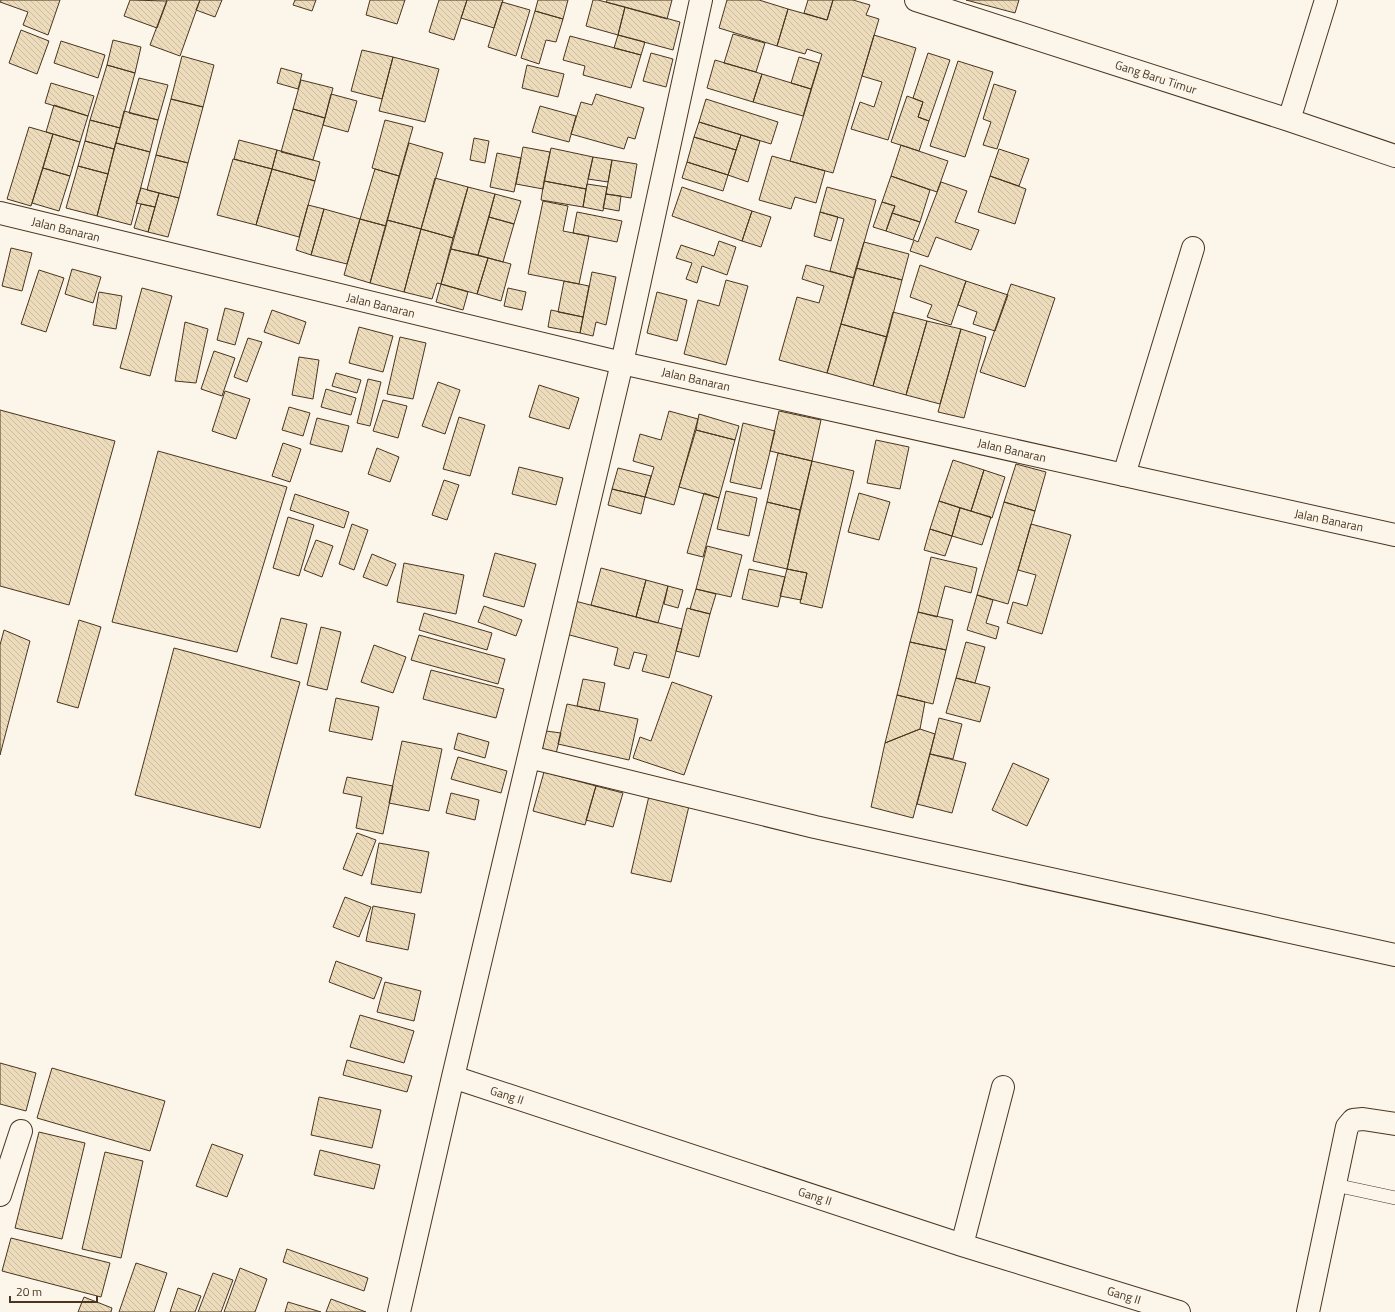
<svg xmlns="http://www.w3.org/2000/svg" width="1395" height="1312" viewBox="0 0 1395 1312" font-family="'Titillium Web',sans-serif">
<style>
.building{fill:url(#building-back-hatch);stroke:#4a3520}
.lines{fill:none;stroke-linecap:round;stroke-linejoin:round}
.lane-casing{stroke:#4a3520;stroke-width:14}
.street-casing{stroke:#4a3520;stroke-width:24}
.secondary-casing{stroke:#4a3520;stroke-width:24}
.lane{stroke:#fbf6e9;stroke-width:13}
.street{stroke:#fbf6e9;stroke-width:22}
.secondary{stroke:#fbf6e9;stroke-width:22}
.labels{text-anchor:middle;dominant-baseline:central;stroke-width:3;stroke-linejoin:round;paint-order:stroke}
.street-label{font-size:12px;fill:#4a3520;stroke:#fbf6e9}
</style>
<defs>
<pattern id="building-back-hatch" width="6" height="6" patternUnits="userSpaceOnUse"><rect width="6" height="6" fill="#ecdcbc"/><path d="M-1 5l2 2M0 0l6 6M5-1l2 2" fill="none" stroke="#ccbda1"/></pattern>
</defs>
<rect width="100%" height="100%" fill="#fbf6e9"/>
<!-- building -->
<path class="building" d="M 1,0 L 60,0 L 48,35 L 23,25 L 28,12 L 0,2 Z
M 130,0 L 167,1 L 157,28 L 124,16 Z
M 167,0 L 200,0 L 180,56 L 150,45 Z
M 200,0 L 222,0 L 215,17 L 196,10 Z
M 295,0 L 316,0 L 312,11 L 293,5 Z
M 370,0 L 405,0 L 397,24 L 366,15 Z
M 439,0 L 467,0 L 454,40 L 429,32 Z
M 467,0 L 503,0 L 494,28 L 461,18 Z
M 538,0 L 568,0 L 563,19 L 535,11 Z
M 593,0 L 598,0 L 625,7 L 618,35 L 586,26 Z
M 607,0 L 672,0 L 667,19 L 606,2 Z
M 727,0 L 759,0 L 788,9 L 777,46 L 719,28 Z
M 808,0 L 833,0 L 827,20 L 804,13 Z
M 833,0 L 853,0 L 870,5 L 866,15 L 879,19 L 833,173 L 790,161 L 822,54 L 807,49 L 805,54 L 777,46 L 788,9 L 827,20 Z
M 966,0 L 1019,0 L 1015,13 Z
M 502,2 L 530,10 L 516,56 L 488,47 Z
M 625,7 L 680,22 L 673,50 L 618,35 Z
M 535,11 L 563,19 L 556,42 L 546,40 L 539,64 L 521,58 Z
M 21,30 L 49,41 L 37,74 L 9,63 Z
M 733,34 L 765,43 L 756,72 L 724,63 Z
M 618,35 L 645,42 L 641,55 L 614,48 Z
M 874,35 L 916,48 L 888,140 L 851,129 L 860,102 L 874,107 L 882,82 L 862,76 Z
M 570,36 L 641,55 L 631,88 L 583,75 L 585,66 L 563,60 Z
M 113,40 L 141,47 L 135,73 L 107,65 Z
M 61,41 L 105,55 L 98,78 L 54,63 Z
M 362,50 L 393,57 L 382,99 L 351,91 Z
M 651,53 L 673,59 L 666,87 L 643,81 Z
M 928,53 L 950,60 L 929,121 L 918,117 L 923,102 L 913,98 Z
M 182,56 L 214,65 L 203,107 L 171,99 Z
M 393,57 L 439,69 L 425,122 L 379,111 Z
M 799,57 L 819,63 L 811,89 L 791,83 Z
M 715,60 L 762,74 L 753,102 L 707,88 Z
M 958,61 L 993,72 L 965,157 L 930,146 Z
M 107,65 L 135,73 L 120,128 L 90,120 Z
M 527,65 L 564,74 L 558,97 L 522,88 Z
M 281,68 L 302,74 L 298,89 L 277,83 Z
M 762,74 L 811,89 L 803,116 L 753,102 Z
M 139,78 L 168,85 L 158,120 L 129,113 Z
M 301,80 L 333,88 L 325,118 L 293,109 Z
M 51,83 L 94,96 L 88,116 L 45,103 Z
M 994,84 L 1016,91 L 997,149 L 983,145 L 991,122 L 983,119 Z
M 331,94 L 357,101 L 348,132 L 323,125 Z
M 596,94 L 644,108 L 635,139 L 628,137 L 624,149 L 571,134 L 581,102 L 592,105 Z
M 907,96 L 923,102 L 918,117 L 929,121 L 919,151 L 891,142 Z
M 171,99 L 203,107 L 188,163 L 156,155 Z
M 706,99 L 778,122 L 771,144 L 699,122 Z
M 54,105 L 88,116 L 80,142 L 46,132 Z
M 540,106 L 576,116 L 569,142 L 532,132 Z
M 293,109 L 325,118 L 313,160 L 281,152 Z
M 124,111 L 158,120 L 150,152 L 116,143 Z
M 90,120 L 120,128 L 114,149 L 85,141 Z
M 385,120 L 413,127 L 399,176 L 372,168 Z
M 699,122 L 741,135 L 736,150 L 694,137 Z
M 29,127 L 53,134 L 31,206 L 7,199 Z
M 53,134 L 80,142 L 70,176 L 43,168 Z
M 741,135 L 760,141 L 748,182 L 728,175 Z
M 694,137 L 736,150 L 728,175 L 687,162 Z
M 474,138 L 489,141 L 485,163 L 470,160 Z
M 239,140 L 277,150 L 272,169 L 234,159 Z
M 85,141 L 114,149 L 108,174 L 78,166 Z
M 116,143 L 150,152 L 131,225 L 97,216 Z
M 409,143 L 443,153 L 421,229 L 387,220 Z
M 901,145 L 948,161 L 937,192 L 891,176 Z
M 523,147 L 550,152 L 543,189 L 516,184 Z
M 551,148 L 593,157 L 586,189 L 544,181 Z
M 999,149 L 1029,159 L 1019,186 L 990,176 Z
M 277,150 L 320,162 L 315,181 L 272,169 Z
M 497,153 L 521,158 L 514,192 L 490,187 Z
M 156,155 L 188,163 L 179,198 L 147,190 Z
M 772,156 L 825,171 L 816,203 L 795,197 L 791,209 L 759,200 Z
M 593,157 L 612,160 L 608,182 L 588,179 Z
M 233,159 L 272,169 L 256,225 L 217,215 Z
M 612,160 L 637,164 L 631,198 L 606,194 Z
M 687,162 L 728,175 L 723,191 L 682,178 Z
M 78,166 L 108,174 L 97,216 L 66,208 Z
M 43,168 L 70,176 L 59,211 L 32,203 Z
M 272,169 L 315,181 L 299,237 L 256,225 Z
M 375,169 L 399,176 L 386,226 L 360,219 Z
M 891,176 L 930,190 L 920,222 L 892,213 L 895,206 L 882,202 Z
M 990,176 L 1026,189 L 1015,224 L 978,212 Z
M 435,178 L 468,187 L 453,238 L 421,229 Z
M 544,181 L 586,189 L 583,207 L 541,200 Z
M 941,182 L 967,191 L 955,222 L 979,230 L 971,250 L 936,237 L 928,257 L 910,251 L 914,240 L 918,242 Z
M 587,184 L 607,187 L 603,211 L 583,207 Z
M 468,187 L 495,194 L 478,255 L 451,249 Z
M 682,187 L 752,211 L 742,241 L 672,216 Z
M 827,187 L 876,200 L 854,278 L 830,271 L 844,219 L 820,212 Z
M 141,188 L 159,193 L 155,207 L 136,203 Z
M 159,193 L 179,198 L 168,237 L 148,232 Z
M 495,194 L 521,201 L 514,224 L 489,217 Z
M 606,194 L 621,196 L 619,211 L 603,208 Z
M 543,201 L 568,206 L 563,231 L 589,236 L 579,284 L 528,274 Z
M 882,202 L 895,206 L 886,231 L 873,227 Z
M 141,204 L 155,207 L 148,232 L 134,228 Z
M 308,205 L 324,209 L 311,255 L 296,250 Z
M 324,209 L 360,219 L 347,264 L 311,255 Z
M 752,211 L 771,217 L 761,247 L 742,241 Z
M 577,212 L 622,221 L 617,242 L 573,233 Z
M 820,212 L 838,217 L 831,241 L 814,236 Z
M 892,213 L 920,222 L 913,240 L 886,231 Z
M 489,217 L 514,224 L 503,262 L 478,255 Z
M 360,219 L 386,226 L 370,283 L 344,275 Z
M 387,220 L 421,229 L 404,292 L 370,283 Z
M 421,229 L 453,238 L 441,284 L 437,283 L 432,299 L 404,292 Z
M 719,241 L 736,247 L 727,275 L 702,266 L 697,283 L 686,279 L 692,263 L 676,258 L 681,245 L 714,256 Z
M 864,242 L 909,254 L 902,280 L 856,268 Z
M 11,248 L 32,253 L 22,291 L 2,286 Z
M 451,249 L 488,258 L 477,294 L 441,284 Z
M 488,258 L 511,264 L 501,301 L 477,294 Z
M 806,265 L 854,278 L 827,373 L 779,360 L 797,297 L 819,303 L 824,286 L 802,279 Z
M 920,265 L 966,281 L 951,325 L 927,317 L 932,305 L 910,297 Z
M 856,268 L 902,280 L 887,337 L 841,324 Z
M 72,269 L 101,277 L 93,303 L 65,294 Z
M 39,270 L 64,278 L 46,332 L 21,324 Z
M 592,272 L 616,277 L 606,325 L 596,322 L 593,336 L 580,333 Z
M 726,280 L 748,286 L 726,365 L 684,354 L 698,300 L 719,306 Z
M 564,281 L 589,286 L 583,317 L 558,312 Z
M 966,281 L 1008,295 L 995,331 L 973,324 L 977,312 L 958,305 Z
M 441,284 L 468,292 L 463,310 L 436,302 Z
M 1011,284 L 1055,298 L 1025,387 L 980,372 Z
M 142,288 L 172,296 L 150,376 L 120,368 Z
M 508,288 L 526,292 L 522,310 L 504,306 Z
M 99,292 L 122,296 L 116,329 L 93,325 Z
M 657,292 L 687,300 L 677,341 L 647,333 Z
M 225,308 L 244,313 L 235,345 L 217,340 Z
M 272,310 L 306,322 L 299,344 L 264,332 Z
M 551,310 L 583,317 L 580,333 L 548,327 Z
M 893,312 L 927,321 L 906,395 L 873,386 Z
M 927,321 L 961,329 L 940,404 L 906,395 Z
M 185,322 L 208,329 L 196,383 L 175,381 Z
M 841,324 L 887,337 L 873,386 L 827,373 Z
M 359,327 L 393,336 L 383,372 L 349,363 Z
M 961,329 L 986,337 L 964,418 L 938,412 Z
M 400,337 L 426,343 L 413,399 L 387,394 Z
M 248,338 L 262,342 L 247,382 L 234,377 Z
M 214,351 L 235,358 L 222,396 L 201,389 Z
M 299,357 L 319,360 L 313,399 L 292,395 Z
M 336,373 L 361,380 L 357,393 L 332,386 Z
M 368,379 L 381,382 L 370,426 L 357,423 Z
M 438,382 L 460,390 L 445,434 L 422,426 Z
M 539,385 L 579,398 L 569,429 L 529,417 Z
M 326,389 L 356,398 L 351,415 L 321,407 Z
M 225,391 L 250,399 L 236,439 L 212,431 Z
M 383,400 L 407,406 L 398,438 L 373,431 Z
M 289,407 L 310,413 L 303,436 L 282,430 Z
M 0,410 L 115,441 L 69,605 L 0,586 Z
M 669,411 L 698,419 L 674,505 L 645,497 L 654,467 L 633,461 L 640,434 L 661,440 Z
M 779,411 L 821,420 L 812,461 L 770,451 Z
M 699,414 L 739,426 L 735,440 L 696,430 Z
M 459,417 L 485,425 L 470,476 L 443,469 Z
M 317,418 L 349,426 L 342,452 L 310,444 Z
M 743,423 L 775,431 L 761,489 L 730,482 Z
M 696,430 L 735,440 L 719,498 L 679,487 Z
M 876,440 L 909,447 L 900,489 L 867,483 Z
M 283,443 L 301,449 L 290,482 L 272,476 Z
M 377,448 L 399,457 L 390,482 L 368,474 Z
M 158,451 L 287,487 L 237,652 L 112,622 Z
M 778,453 L 812,461 L 800,510 L 767,502 Z
M 953,460 L 984,470 L 971,511 L 939,501 Z
M 812,461 L 854,471 L 822,608 L 800,603 L 807,573 L 787,569 Z
M 1016,464 L 1046,472 L 1035,511 L 1004,502 Z
M 519,467 L 563,478 L 556,505 L 512,494 Z
M 618,468 L 651,476 L 645,497 L 612,489 Z
M 984,470 L 1005,477 L 992,518 L 971,511 Z
M 444,480 L 459,485 L 447,520 L 432,515 Z
M 612,489 L 645,497 L 641,514 L 608,505 Z
M 726,491 L 757,498 L 749,536 L 717,529 Z
M 704,493 L 719,498 L 703,557 L 687,553 Z
M 859,493 L 890,502 L 879,540 L 848,532 Z
M 295,494 L 349,512 L 344,528 L 290,510 Z
M 939,501 L 960,508 L 952,536 L 930,529 Z
M 767,502 L 800,510 L 787,569 L 753,561 Z
M 1004,502 L 1035,511 L 1008,604 L 977,595 Z
M 960,508 L 991,517 L 982,545 L 952,536 Z
M 288,517 L 314,525 L 299,576 L 273,568 Z
M 352,524 L 368,530 L 354,570 L 339,564 Z
M 1031,524 L 1071,535 L 1042,634 L 1007,623 L 1013,602 L 1027,606 L 1036,575 L 1018,570 Z
M 930,529 L 952,536 L 945,556 L 924,550 Z
M 316,540 L 333,546 L 322,577 L 304,570 Z
M 707,546 L 742,555 L 731,597 L 696,589 Z
M 495,553 L 536,564 L 524,607 L 483,596 Z
M 372,554 L 396,564 L 387,586 L 363,577 Z
M 931,557 L 977,568 L 971,593 L 945,586 L 937,617 L 918,612 Z
M 404,563 L 464,575 L 456,614 L 397,602 Z
M 601,568 L 646,580 L 636,617 L 591,605 Z
M 749,569 L 785,577 L 778,607 L 742,599 Z
M 787,569 L 807,573 L 801,600 L 780,596 Z
M 646,580 L 668,586 L 658,623 L 636,617 Z
M 668,586 L 683,590 L 678,608 L 664,604 Z
M 696,589 L 716,594 L 710,614 L 690,609 Z
M 977,595 L 993,600 L 986,623 L 999,627 L 996,639 L 967,630 Z
M 575,601 L 682,629 L 669,678 L 642,671 L 647,655 L 634,652 L 629,669 L 614,665 L 618,648 L 566,634 Z
M 484,606 L 522,620 L 516,636 L 478,622 Z
M 687,608 L 710,614 L 699,657 L 676,651 Z
M 918,612 L 953,620 L 946,650 L 910,642 Z
M 424,613 L 492,633 L 487,650 L 419,630 Z
M 281,618 L 307,624 L 297,664 L 271,657 Z
M 79,620 L 101,627 L 78,708 L 57,702 Z
M 321,627 L 341,632 L 327,690 L 307,685 Z
M 4,630 L 30,641 L 0,755 L 0,645 Z
M 419,635 L 505,659 L 498,684 L 411,660 Z
M 910,642 L 946,650 L 933,704 L 897,695 Z
M 966,642 L 985,647 L 975,683 L 956,678 Z
M 374,645 L 406,657 L 393,693 L 361,682 Z
M 174,648 L 300,682 L 260,828 L 135,795 Z
M 431,670 L 504,689 L 496,718 L 423,699 Z
M 956,678 L 990,687 L 980,722 L 946,713 Z
M 583,679 L 605,683 L 599,711 L 577,706 Z
M 672,682 L 712,696 L 684,775 L 633,758 L 640,737 L 651,741 Z
M 897,695 L 925,702 L 920,729 L 885,743 Z
M 336,698 L 379,707 L 372,740 L 329,731 Z
M 567,704 L 638,719 L 629,760 L 558,744 Z
M 939,718 L 962,724 L 953,759 L 930,754 Z
M 920,729 L 935,734 L 913,818 L 871,807 L 885,743 Z
M 546,731 L 561,733 L 555,758 L 541,755 Z
M 458,733 L 489,742 L 485,758 L 454,749 Z
M 402,741 L 442,749 L 429,811 L 389,803 Z
M 930,754 L 966,763 L 952,813 L 917,804 Z
M 458,757 L 507,771 L 501,793 L 451,779 Z
M 1013,763 L 1049,779 L 1027,826 L 992,810 Z
M 544,772 L 596,786 L 585,825 L 533,811 Z
M 347,777 L 393,786 L 383,834 L 356,828 L 362,797 L 343,793 Z
M 596,786 L 623,793 L 613,827 L 586,820 Z
M 451,793 L 479,800 L 475,820 L 446,813 Z
M 649,796 L 689,806 L 671,882 L 631,873 Z
M 357,833 L 376,840 L 362,876 L 343,869 Z
M 379,843 L 429,852 L 421,893 L 371,884 Z
M 345,897 L 371,907 L 359,937 L 333,927 Z
M 373,906 L 415,914 L 408,950 L 366,941 Z
M 336,961 L 382,978 L 374,999 L 329,982 Z
M 385,982 L 421,991 L 414,1021 L 377,1012 Z
M 360,1015 L 414,1031 L 404,1063 L 350,1047 Z
M 347,1060 L 412,1076 L 407,1092 L 343,1075 Z
M 0,1063 L 36,1073 L 26,1111 L 0,1104 Z
M 52,1068 L 165,1101 L 150,1151 L 37,1118 Z
M 319,1097 L 381,1110 L 372,1148 L 311,1135 Z
M 39,1132 L 85,1143 L 62,1239 L 15,1228 Z
M 212,1144 L 243,1155 L 227,1197 L 196,1186 Z
M 320,1150 L 380,1165 L 374,1189 L 314,1175 Z
M 105,1152 L 143,1161 L 121,1258 L 82,1249 Z
M 11,1238 L 110,1263 L 101,1297 L 2,1271 Z
M 287,1249 L 368,1278 L 364,1291 L 283,1262 Z
M 136,1263 L 167,1273 L 154,1312 L 119,1312 Z
M 240,1268 L 267,1279 L 255,1312 L 224,1312 Z
M 213,1273 L 233,1280 L 221,1312 L 198,1312 Z
M 178,1288 L 201,1296 L 195,1312 L 170,1312 Z
M 84,1297 L 112,1308 L 111,1312 L 78,1312 Z
M 331,1299 L 366,1312 L 326,1312 Z
M 288,1302 L 321,1312 L 285,1312 Z"/>
<g class="lines">
<!-- lane casing -->
<g class="lane-casing">
<path id="lane" d="M 1335,1185 L 1395,1198"/>
</g>
<!-- street casing -->
<g class="street-casing">
<path id="street" d="M 916,0 L 1289,120 L 1395,156
M 1289,120 L 1326,0
M 1124,475 L 1193,248
M 529,757 L 815,827 L 1395,955
M 453,1077 L 962,1245 L 1179,1312
M 0,1195 L 21,1131
M 962,1245 L 1003,1087
M 399,1312 L 453,1077 L 622,363 L 701,0
M 1308,1312 L 1347,1127 L 1353,1120 L 1363,1119 L 1395,1124"/>
</g>
<!-- secondary casing -->
<g class="secondary-casing">
<path id="secondary" d="M 0,213 L 622,363 L 1124,475 L 1395,535"/>
</g>
<!-- lane -->
<use href="#lane" class="lane"/>
<!-- street -->
<use href="#street" class="street"/>
<!-- secondary -->
<use href="#secondary" class="secondary"/>
</g>
<g class="labels">
<!-- street labels -->
<g class="street-label">
<text transform="translate(1156 77) rotate(18)">Gang Baru Timur</text>
<text transform="translate(66 229) rotate(14)">Jalan Banaran</text>
<text transform="translate(381 305) rotate(14)">Jalan Banaran</text>
<text transform="translate(696 379) rotate(13)">Jalan Banaran</text>
<text transform="translate(1012 450) rotate(13)">Jalan Banaran</text>
<text transform="translate(1329 520) rotate(12)">Jalan Banaran</text>
<text transform="translate(507 1095) rotate(18)">Gang II</text>
<text transform="translate(815 1196) rotate(18)">Gang II</text>
<text transform="translate(1124 1295) rotate(17)">Gang II</text>
</g>
</g>
<!-- scale -->
<path d="M10 1296v6h87v-6" fill="none" stroke="#4a3520" stroke-width="2"/>
<text x="16" y="1296" font-size="12" fill="#4a3520" stroke="#fbf6e9" stroke-width="3" paint-order="stroke">20 m</text>
</svg>
